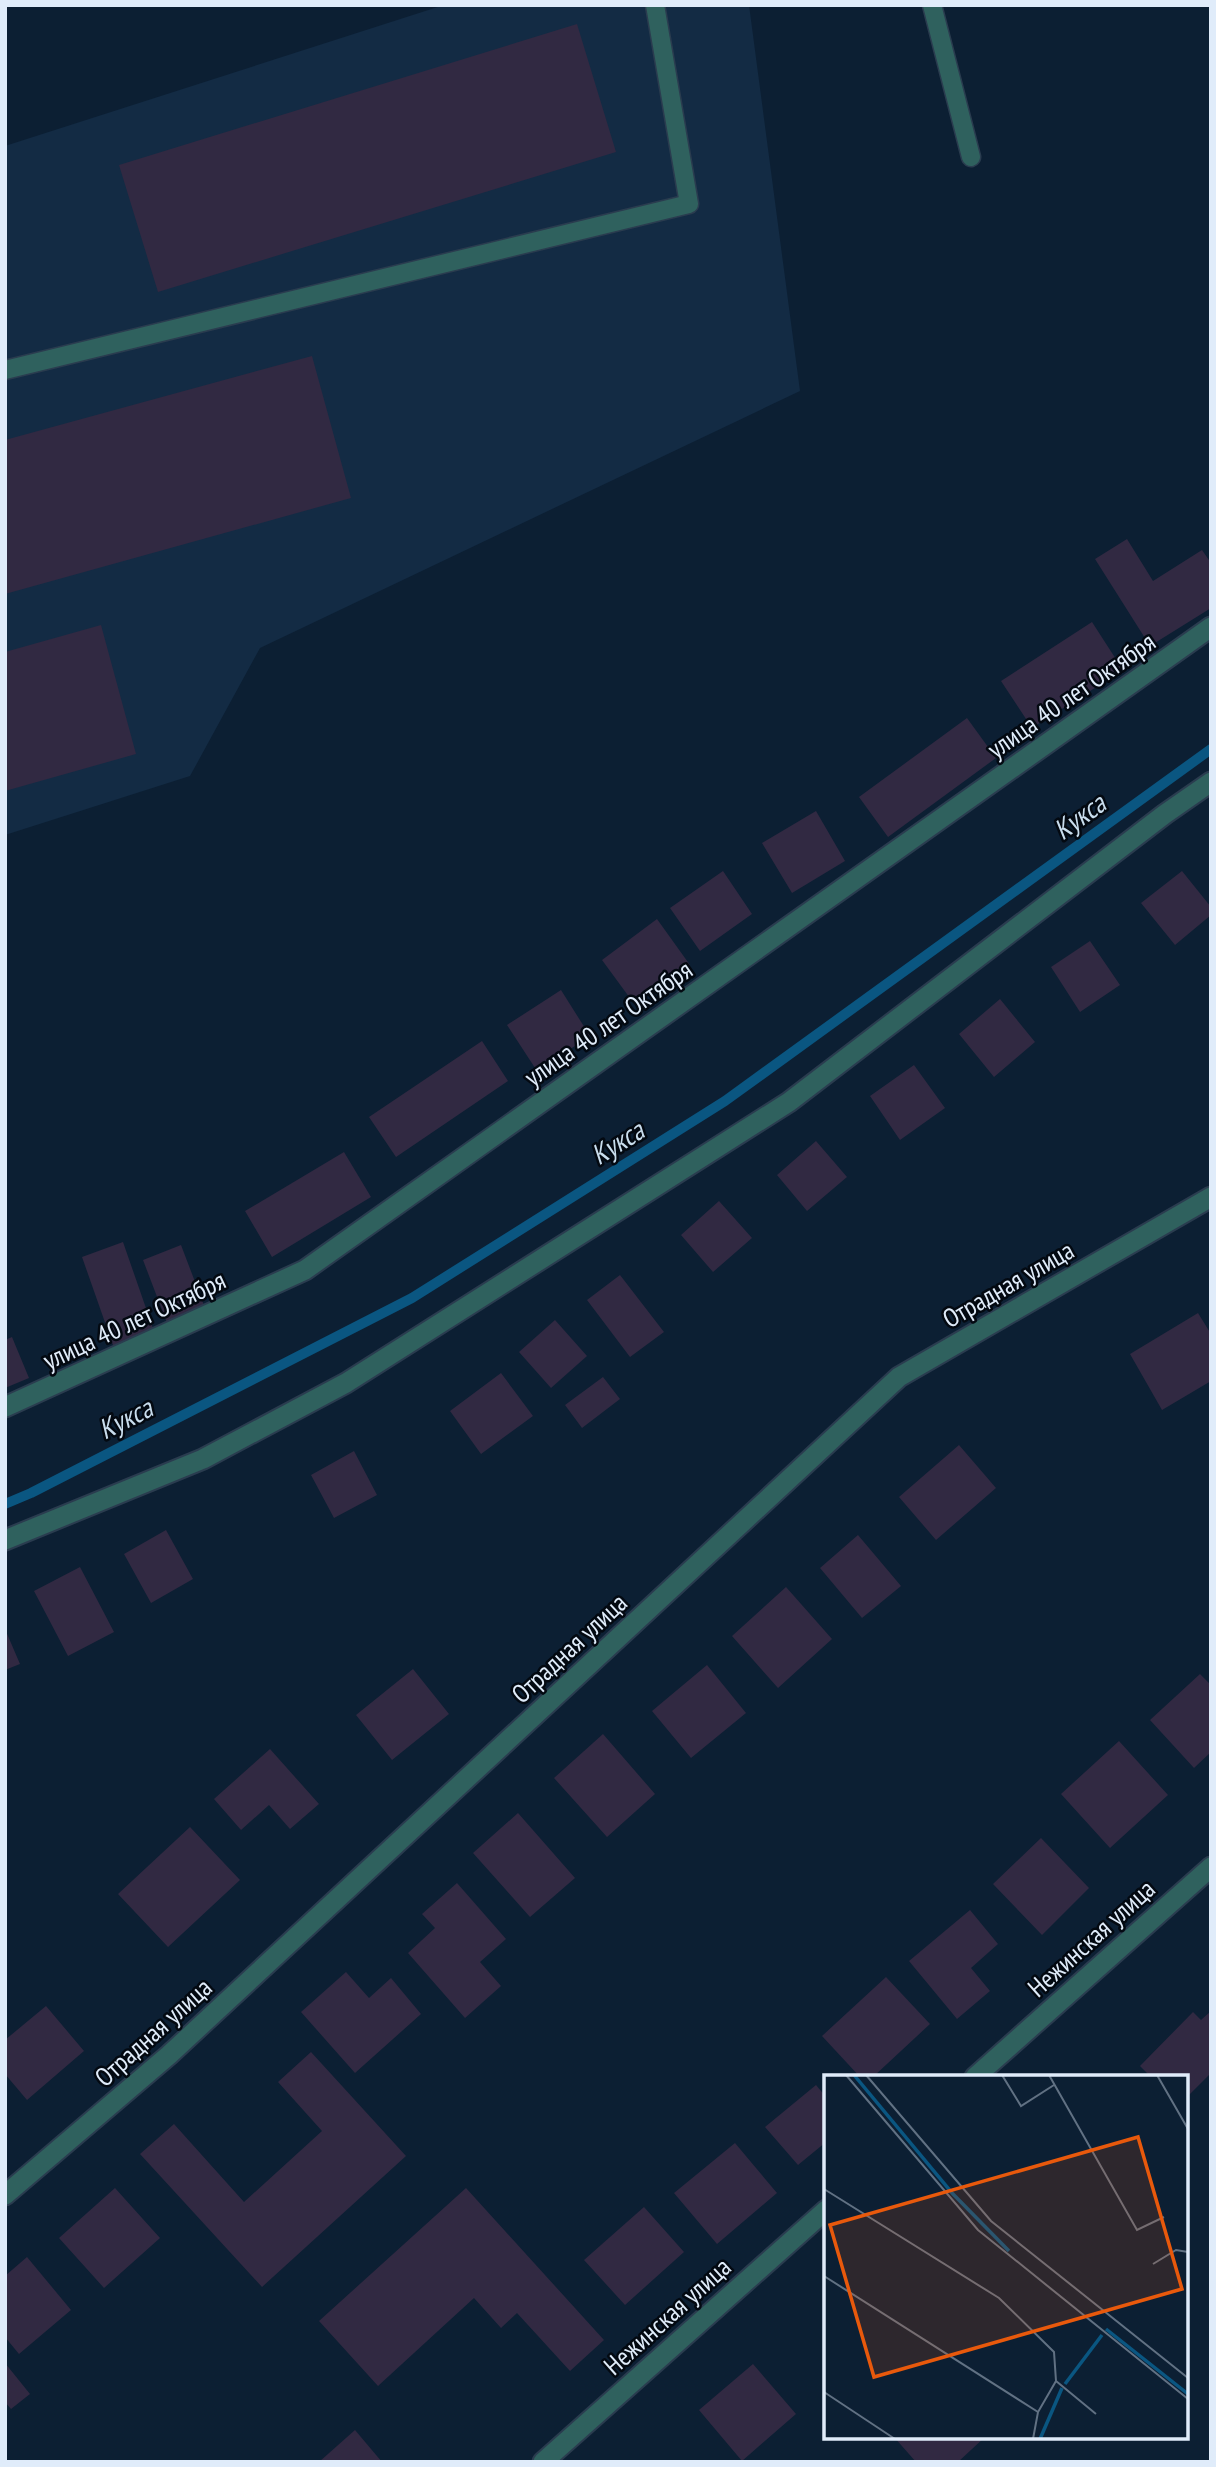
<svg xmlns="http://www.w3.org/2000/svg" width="1216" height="2467" viewBox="0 0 1216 2467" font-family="'PT Sans Narrow',sans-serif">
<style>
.built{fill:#132b44}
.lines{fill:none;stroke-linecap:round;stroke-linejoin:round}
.stream{stroke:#0a5681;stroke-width:10}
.building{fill:#312942}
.service-casing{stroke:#2a3c4f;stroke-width:21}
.minor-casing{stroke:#2a3c4f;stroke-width:23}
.service{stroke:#2f615e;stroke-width:18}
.minor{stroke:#2f615e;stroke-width:19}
.labels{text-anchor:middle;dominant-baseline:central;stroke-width:5;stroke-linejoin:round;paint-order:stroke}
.street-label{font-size:26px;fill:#e0ecfa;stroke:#030911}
.water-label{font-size:28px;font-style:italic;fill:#c9dded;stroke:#030911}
.inset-river{fill:none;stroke:#0a5681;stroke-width:3.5}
.inset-road{fill:none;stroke:#617183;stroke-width:2}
.view{fill:#e8590c;fill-opacity:0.15;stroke:#e8590c;stroke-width:3.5}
.inset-edge{fill:none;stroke:#e0ecfa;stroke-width:3.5}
</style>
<rect width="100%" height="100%" fill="#0c1f33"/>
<!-- built -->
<path class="built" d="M 444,5 L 749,5 L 800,391 L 260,648 L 190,776 L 5,835 L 5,146 Z"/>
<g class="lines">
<!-- stream -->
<path class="stream" d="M 5,1504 L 31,1493 L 412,1298 L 725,1101 L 1211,749"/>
</g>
<!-- building -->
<path class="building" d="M 577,24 L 616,152 L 158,292 L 119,165 Z
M 312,356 L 351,498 L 5,594 L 5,440 Z
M 1127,539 L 1153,581 L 1202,550 L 1211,563 L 1211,608 L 1150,646 L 1095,559 Z
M 1092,622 L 1123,670 L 1032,728 L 1001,681 Z
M 101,625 L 136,754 L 5,791 L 5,652 Z
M 967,718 L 996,758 L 888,837 L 859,797 Z
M 816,811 L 845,861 L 792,893 L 762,843 Z
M 723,871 L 752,914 L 700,951 L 670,908 Z
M 1182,871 L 1211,907 L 1211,915 L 1175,945 L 1141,903 Z
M 657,919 L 690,965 L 635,1005 L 602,960 Z
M 1090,941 L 1120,985 L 1080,1012 L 1051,967 Z
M 561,990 L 590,1036 L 537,1071 L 507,1025 Z
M 1000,999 L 1035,1042 L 994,1077 L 959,1034 Z
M 482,1041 L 508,1081 L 396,1157 L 369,1117 Z
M 914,1065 L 945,1108 L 900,1140 L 870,1096 Z
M 816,1141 L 847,1177 L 807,1211 L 777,1175 Z
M 344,1152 L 371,1197 L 272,1257 L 245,1211 Z
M 719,1201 L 752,1238 L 713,1272 L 681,1235 Z
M 123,1242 L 155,1334 L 114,1348 L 82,1257 Z
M 181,1245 L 205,1308 L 167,1323 L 143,1260 Z
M 620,1275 L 664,1332 L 630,1357 L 587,1300 Z
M 1198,1313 L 1211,1334 L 1211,1381 L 1162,1410 L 1130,1354 Z
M 555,1320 L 587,1356 L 551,1388 L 519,1352 Z
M 12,1337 L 29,1378 L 5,1388 L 5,1340 Z
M 501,1373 L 533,1416 L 481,1454 L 450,1411 Z
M 603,1377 L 620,1399 L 582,1428 L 565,1405 Z
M 959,1445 L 996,1488 L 936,1540 L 899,1497 Z
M 354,1451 L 377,1495 L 334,1518 L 311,1475 Z
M 166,1530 L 193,1579 L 151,1603 L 124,1554 Z
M 858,1535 L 901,1586 L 862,1618 L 820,1568 Z
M 80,1567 L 114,1632 L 68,1656 L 34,1591 Z
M 786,1587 L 832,1639 L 778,1688 L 732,1636 Z
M 5,1629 L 20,1664 L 5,1670 Z
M 707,1665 L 746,1713 L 691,1758 L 652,1711 Z
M 413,1669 L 449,1714 L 392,1760 L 356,1715 Z
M 1200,1674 L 1211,1685 L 1211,1752 L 1194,1768 L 1150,1720 Z
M 603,1734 L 655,1794 L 607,1837 L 554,1778 Z
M 1119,1741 L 1168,1795 L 1110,1848 L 1061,1794 Z
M 270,1749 L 319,1804 L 290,1829 L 269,1805 L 241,1830 L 214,1799 Z
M 518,1813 L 575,1878 L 530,1917 L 473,1853 Z
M 190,1827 L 240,1880 L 168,1947 L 118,1894 Z
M 1041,1838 L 1089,1888 L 1042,1935 L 993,1884 Z
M 457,1883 L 506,1939 L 480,1962 L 501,1986 L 465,2018 L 408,1953 L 435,1928 L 422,1914 Z
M 970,1910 L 998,1944 L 971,1968 L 990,1991 L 957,2019 L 909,1961 Z
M 346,1972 L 369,1998 L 391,1978 L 421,2014 L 355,2073 L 301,2012 Z
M 886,1977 L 930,2024 L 873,2077 L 860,2077 L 822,2036 Z
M 46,2006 L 84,2051 L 27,2100 L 5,2074 L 5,2040 Z
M 1211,2011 L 1211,2073 L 1186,2098 L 1186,2077 L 1151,2077 L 1140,2066 L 1193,2012 L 1201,2020 Z
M 311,2052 L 406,2156 L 262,2287 L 140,2154 L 174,2124 L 244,2202 L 322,2131 L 278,2082 Z
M 816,2085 L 826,2097 L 826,2142 L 798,2165 L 765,2127 Z
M 735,2143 L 777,2193 L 717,2244 L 674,2193 Z
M 115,2188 L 160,2238 L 104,2288 L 59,2238 Z
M 466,2188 L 604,2340 L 570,2371 L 517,2313 L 501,2328 L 474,2298 L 378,2386 L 319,2321 Z
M 644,2207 L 684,2252 L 625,2305 L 584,2260 Z
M 27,2257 L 71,2310 L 19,2354 L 5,2337 L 5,2276 Z
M 5,2363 L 30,2394 L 11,2409 L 5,2402 Z
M 753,2364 L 796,2414 L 742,2461 L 699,2410 Z
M 355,2430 L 382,2462 L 319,2462 Z
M 894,2437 L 985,2437 L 958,2462 L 916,2462 Z"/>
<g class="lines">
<!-- service casing -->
<g class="service-casing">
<path id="service" d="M 932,5 L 971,157
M 5,370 L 689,204 L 655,5"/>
</g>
<!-- minor casing -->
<g class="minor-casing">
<path id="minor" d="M 5,1407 L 305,1270 L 1211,627
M 5,1540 L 203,1459 L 346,1383 L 789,1102 L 1165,814 L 1211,782
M 975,2077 L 1211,1867
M 5,2195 L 169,2055 L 899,1377 L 1211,1197
M 543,2462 L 826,2210"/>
</g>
<!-- service -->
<use href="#service" class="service"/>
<!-- minor -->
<use href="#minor" class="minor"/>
</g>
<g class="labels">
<!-- street labels -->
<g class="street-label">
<text transform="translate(1071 695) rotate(-35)">улица 40 лет Октября</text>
<text transform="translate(608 1023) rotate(-35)">улица 40 лет Октября</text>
<text transform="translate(1008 1284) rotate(-30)">Отрадная улица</text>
<text transform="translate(134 1320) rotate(-25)">улица 40 лет Октября</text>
<text transform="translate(569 1648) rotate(-43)">Отрадная улица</text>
<text transform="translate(1091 1938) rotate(-42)">Нежинская улица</text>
<text transform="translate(153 2032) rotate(-42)">Отрадная улица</text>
<text transform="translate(667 2316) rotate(-42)">Нежинская улица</text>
</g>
<!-- water labels -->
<g class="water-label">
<text transform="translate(1079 816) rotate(-36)">Кукса</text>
<text transform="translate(617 1142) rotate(-32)">Кукса</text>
<text transform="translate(125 1418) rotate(-27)">Кукса</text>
</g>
</g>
<!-- overview -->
<g transform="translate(824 2075)">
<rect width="364" height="364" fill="#0c1f33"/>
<path class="inset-river" d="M 30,0 L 129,119 L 185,176M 282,254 L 364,319M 241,309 L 278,260M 216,364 L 238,313"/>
<path class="inset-road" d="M 22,0 L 154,155 L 364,324M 42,0 L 167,146 L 364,303M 178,0 L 197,31 L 230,10M 225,0 L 313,155 L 340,142M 333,0 L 364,54M 0,114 L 175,223 L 230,277 L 232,306 L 214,337 L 209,364M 329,189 L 352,175 L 364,177M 0,201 L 214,337M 232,306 L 272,339M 0,317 L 71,364"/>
<path class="view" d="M 314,62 L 358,214 L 50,302 L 6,150 Z"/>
<rect width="364" height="364" class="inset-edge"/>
</g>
<!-- border -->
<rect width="1216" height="2467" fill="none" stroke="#e0ecfa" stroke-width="14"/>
</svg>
